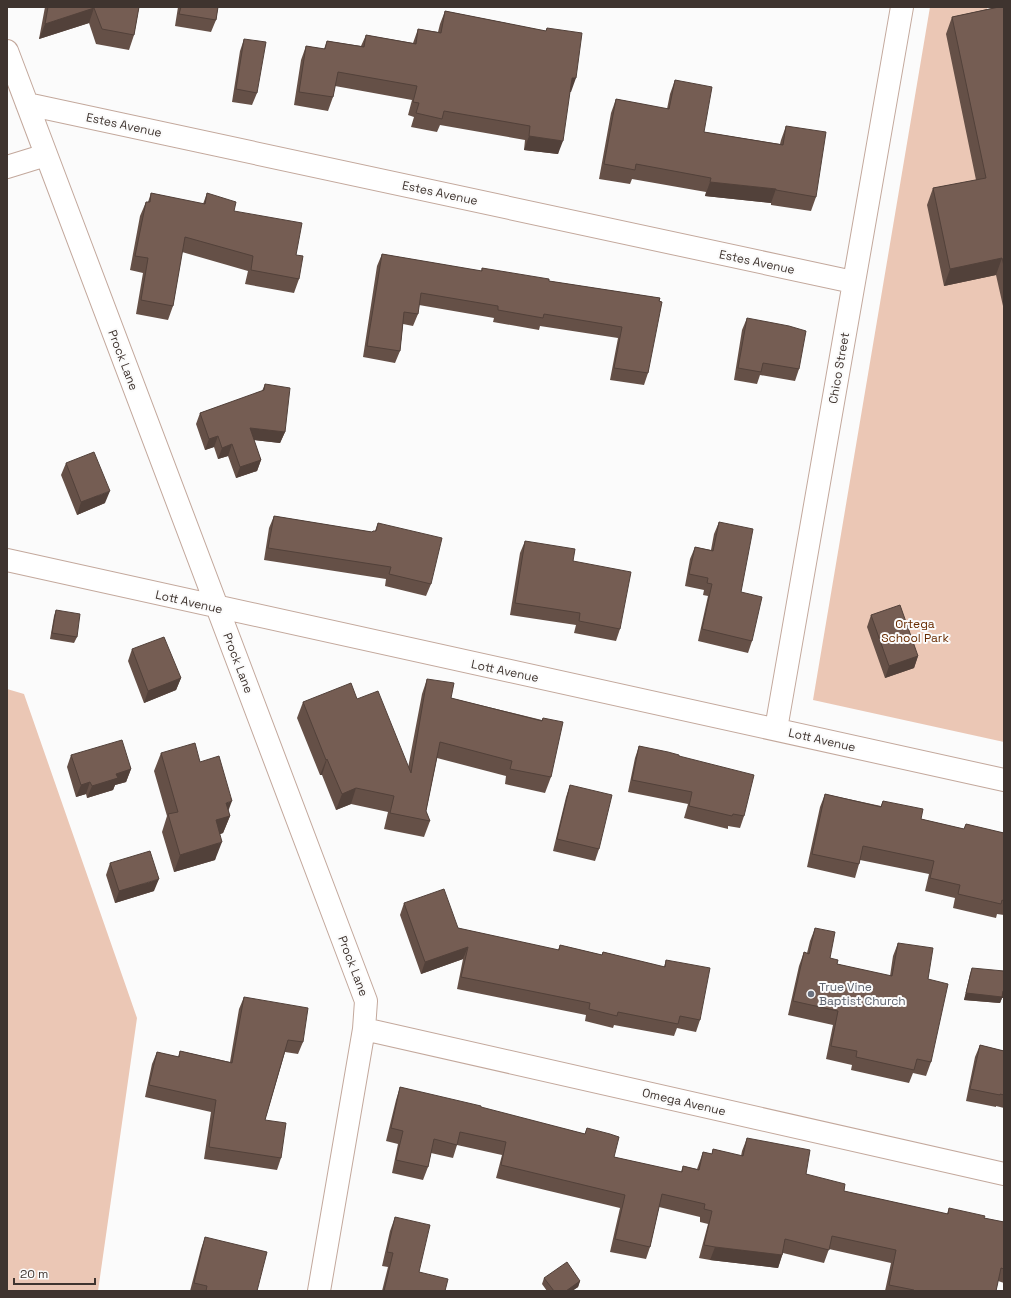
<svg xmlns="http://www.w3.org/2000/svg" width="1011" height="1298" viewBox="0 0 1011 1298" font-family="'Space Grotesk',sans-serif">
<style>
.green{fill:#ebc7b5}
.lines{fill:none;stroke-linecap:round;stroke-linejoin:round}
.minor-casing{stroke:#c3a89c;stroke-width:24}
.minor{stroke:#fff;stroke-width:22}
.wall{fill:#655047}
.shaded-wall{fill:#52413a}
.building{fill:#755d53;stroke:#52413a}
.worship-dot{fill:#6b7280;stroke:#fbfbfb;stroke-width:1.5}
.labels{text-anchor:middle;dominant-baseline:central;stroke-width:4;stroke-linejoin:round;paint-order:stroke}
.street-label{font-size:12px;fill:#3f342f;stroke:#fbfbfb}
.park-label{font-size:12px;fill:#682b01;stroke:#fbfbfb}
.worship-label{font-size:12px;fill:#5b616d;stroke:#fbfbfb;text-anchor:start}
</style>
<rect width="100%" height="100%" fill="#fbfbfb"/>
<!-- green -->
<path class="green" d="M 930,7 L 987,7 L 1004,89 L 1004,742 L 813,700 Z
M 7,689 L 24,694 L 137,1018 L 98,1291 L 7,1291 Z"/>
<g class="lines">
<!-- minor casing -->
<g class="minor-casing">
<path id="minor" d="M 7,51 L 366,1001 L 364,1029 L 319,1291
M 27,104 L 853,282
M 7,167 L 46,155
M 7,560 C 339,636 672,707 1004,780
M 776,729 L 902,7
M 364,1029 L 1004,1174"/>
</g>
<!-- minor -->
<use href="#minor" class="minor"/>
</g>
<!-- wall -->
<path class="wall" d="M 45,7 L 139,7 L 134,35 L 129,50 L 96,44 L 89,23 L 39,39 Z
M 178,7 L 218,7 L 216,20 L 211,32 L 175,26 Z
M 997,7 L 1004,7 L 1004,306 L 1003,306 L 996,275 L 944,286 L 927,205 L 933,188 L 976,180 L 946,34 L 952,17 Z
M 445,11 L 546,31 L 547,28 L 571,92 L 570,92 L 558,154 L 524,150 L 525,140 L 440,125 L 437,132 L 411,127 L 414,117 L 408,115 L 412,100 L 335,86 L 333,97 L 328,111 L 294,105 L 301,60 L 306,46 L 324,49 L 327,41 L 361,46 L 366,35 L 413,43 L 418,29 L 438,32 L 440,24 Z
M 244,39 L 257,93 L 252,105 L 232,102 L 240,51 Z
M 675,80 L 704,132 L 780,144 L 781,140 L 786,126 L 816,197 L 811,211 L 771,205 L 771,203 L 705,196 L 706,192 L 632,179 L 630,184 L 599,179 L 611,113 L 616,99 L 667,109 L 670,94 Z
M 151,193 L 203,204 L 207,193 L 234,211 L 296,255 L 299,279 L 294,293 L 245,284 L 248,271 L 182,252 L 173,306 L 168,320 L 136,314 L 143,273 L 130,270 L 140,216 L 146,202 L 148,202 Z
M 382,254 L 481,271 L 482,268 L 549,281 L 660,298 L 648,373 L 644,385 L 610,380 L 618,338 L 540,326 L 539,330 L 493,322 L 494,318 L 419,305 L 418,314 L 413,326 L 403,324 L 400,351 L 395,363 L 363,357 L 377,266 Z
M 747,318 L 799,369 L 795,381 L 760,375 L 757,384 L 734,380 L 742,330 Z
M 265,384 L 285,432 L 280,443 L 254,440 L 261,460 L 257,471 L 236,478 L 228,456 L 218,459 L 214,447 L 205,450 L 196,424 L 200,413 L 262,391 Z
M 66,463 L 105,503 L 77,515 L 61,475 Z
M 274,516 L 372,532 L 375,531 L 378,523 L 431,584 L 426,596 L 385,586 L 386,579 L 264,560 L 269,528 Z
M 719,522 L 741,592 L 752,641 L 748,653 L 698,641 L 708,596 L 703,595 L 704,590 L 685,586 L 690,559 L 695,547 L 711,550 L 714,534 Z
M 525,541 L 573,561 L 620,629 L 616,641 L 574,633 L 576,625 L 510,615 L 520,553 Z
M 56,610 L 77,637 L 74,643 L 50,639 L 54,616 Z
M 871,615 L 918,656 L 914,668 L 885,678 L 867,627 Z
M 132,649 L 181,678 L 176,690 L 144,703 L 128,661 Z
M 427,679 L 451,698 L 542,720 L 543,718 L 551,777 L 545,793 L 505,784 L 506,776 L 437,758 L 426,811 L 430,821 L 424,837 L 384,829 L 388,812 L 351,804 L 336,810 L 322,775 L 320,775 L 297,718 L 303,702 L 357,699 L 408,768 L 422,694 Z
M 639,746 L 679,756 L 744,816 L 740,828 L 728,826 L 728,829 L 684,818 L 688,804 L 628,792 L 635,758 Z
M 161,753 L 200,762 L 228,811 L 230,816 L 223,833 L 220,834 L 215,860 L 174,872 L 162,832 L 167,816 L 154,771 Z
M 71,755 L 131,769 L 126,782 L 115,785 L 113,790 L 87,798 L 86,794 L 76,797 L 67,767 Z
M 570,785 L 599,849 L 595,861 L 553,851 L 566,797 Z
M 825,794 L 881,806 L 883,801 L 921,819 L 964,829 L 966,824 L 1003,833 L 1004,830 L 1004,915 L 997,914 L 996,918 L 953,908 L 955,898 L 925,891 L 929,874 L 860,860 L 859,864 L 855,878 L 807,867 L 820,807 Z
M 110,863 L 154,891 L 115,903 L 106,875 Z
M 404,903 L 458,928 L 558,950 L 560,945 L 602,955 L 603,952 L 664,967 L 666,960 L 700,1020 L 696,1032 L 677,1028 L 674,1036 L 614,1025 L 613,1028 L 585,1021 L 586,1015 L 457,989 L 463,959 L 421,974 L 400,915 Z
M 815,928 L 830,958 L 837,964 L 890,976 L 893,956 L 898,943 L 928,979 L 931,1062 L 926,1076 L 913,1073 L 909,1083 L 851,1070 L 852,1065 L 826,1059 L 833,1025 L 788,1015 L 799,966 L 804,952 L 807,953 L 810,941 Z
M 972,968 L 1002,998 L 1000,1003 L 964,1000 L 970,974 Z
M 244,997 L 303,1042 L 298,1054 L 285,1052 L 265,1120 L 281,1158 L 277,1170 L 204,1159 L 211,1112 L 145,1097 L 152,1064 L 157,1052 L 178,1057 L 180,1051 L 230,1062 L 239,1009 Z
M 980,1045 L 1004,1051 L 1004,1108 L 996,1106 L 996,1107 L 966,1101 L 975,1057 Z
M 400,1087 L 585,1134 L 587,1128 L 614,1157 L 681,1172 L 683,1166 L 697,1169 L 703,1152 L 712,1154 L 713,1149 L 741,1156 L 742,1151 L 747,1138 L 806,1174 L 844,1191 L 947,1214 L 949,1208 L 984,1218 L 1004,1222 L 1004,1283 L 998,1281 L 996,1291 L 885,1291 L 891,1263 L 829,1249 L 824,1263 L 783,1253 L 778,1268 L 710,1260 L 699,1258 L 708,1224 L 700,1222 L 700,1217 L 659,1207 L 650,1247 L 646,1259 L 610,1252 L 620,1208 L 496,1178 L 502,1155 L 457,1145 L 453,1158 L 431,1153 L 428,1167 L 423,1180 L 392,1173 L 398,1144 L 386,1141 L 396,1100 Z
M 395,1217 L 419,1272 L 445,1291 L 382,1291 L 388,1267 L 382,1266 L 390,1231 Z
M 205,1237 L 257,1291 L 190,1291 L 201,1249 Z
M 544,1278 L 580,1281 L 578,1287 L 572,1291 L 547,1291 L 542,1284 Z"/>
<!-- shaded-wall -->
<path class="shaded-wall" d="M 94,8 L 89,23 L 39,39 L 45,24 Z
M 572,78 L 576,78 L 571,92 L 567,92 Z
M 529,136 L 563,141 L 558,154 L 524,150 Z
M 710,182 L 776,189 L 771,203 L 705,196 Z
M 1002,258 L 996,275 L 944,286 L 950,269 Z
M 250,428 L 285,432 L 280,443 L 246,439 Z
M 218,436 L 214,447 L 205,450 L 209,439 Z
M 232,444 L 228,456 L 218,459 L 222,448 Z
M 261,460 L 257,471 L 236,478 L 240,467 Z
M 110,491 L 105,503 L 77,515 L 81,502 Z
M 918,656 L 914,668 L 885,678 L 889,666 Z
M 181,678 L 176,690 L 144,703 L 148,691 Z
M 327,759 L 322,775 L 320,775 L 326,760 Z
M 131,769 L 126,782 L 115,785 L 113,790 L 87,798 L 92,786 L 116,774 Z
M 90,782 L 86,794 L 76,797 L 81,785 Z
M 356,788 L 351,804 L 336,810 L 342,794 Z
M 232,801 L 226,817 L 230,816 L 223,833 L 209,838 L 216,820 L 226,803 Z
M 222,842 L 215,860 L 174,872 L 180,855 Z
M 159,879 L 154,891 L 115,903 L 119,891 Z
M 468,947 L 463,959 L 421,974 L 425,962 Z
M 1003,991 L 1004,991 L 1004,998 L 1002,998 L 1000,1003 L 964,1000 L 966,993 Z
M 715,1247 L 782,1255 L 778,1268 L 710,1260 Z
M 580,1281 L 578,1287 L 572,1291 L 566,1291 Z"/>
<!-- building -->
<path class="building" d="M 48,7 L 139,7 L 134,35 L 102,29 L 94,8 L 45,24 Z
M 181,7 L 218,7 L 216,20 L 179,14 Z
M 999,7 L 1004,7 L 1004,266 L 1002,258 L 950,269 L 933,188 L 986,178 L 952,17 Z
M 445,11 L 546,31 L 547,28 L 582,33 L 576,78 L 572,78 L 563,141 L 529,136 L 530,126 L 444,111 L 442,119 L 416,113 L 419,103 L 413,102 L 417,86 L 338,72 L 333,97 L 299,92 L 306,46 L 325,49 L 327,41 L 364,47 L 366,35 L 416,44 L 418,29 L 441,33 Z
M 244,39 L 266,42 L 257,93 L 236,89 Z
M 675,80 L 712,87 L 704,132 L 783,145 L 786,126 L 826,132 L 816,197 L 776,190 L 776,189 L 710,182 L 711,178 L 636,164 L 635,170 L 604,164 L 616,99 L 669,109 Z
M 151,193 L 205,204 L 207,193 L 236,202 L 234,211 L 302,223 L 296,255 L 303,256 L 299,279 L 251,270 L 253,256 L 185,237 L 173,306 L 141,300 L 148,258 L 135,256 L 146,202 L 150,202 Z
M 382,254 L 482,271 L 482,268 L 549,279 L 549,281 L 660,298 L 659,301 L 662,302 L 648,373 L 614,368 L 622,327 L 544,314 L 543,318 L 498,310 L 498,306 L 421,293 L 418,314 L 404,312 L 400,351 L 367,346 Z
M 747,318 L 789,326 L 806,331 L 799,369 L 763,363 L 761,372 L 738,368 Z
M 265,384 L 290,388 L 285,432 L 250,428 L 261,460 L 240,467 L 232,444 L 222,448 L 218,436 L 209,439 L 200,413 L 264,390 Z
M 94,452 L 110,491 L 81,502 L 66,463 Z
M 274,516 L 372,532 L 373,531 L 376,531 L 378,523 L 442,538 L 431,584 L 389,574 L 391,567 L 268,548 Z
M 719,522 L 753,529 L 741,592 L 762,597 L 752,641 L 702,629 L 712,584 L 707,583 L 708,578 L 689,574 L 695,547 L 713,551 Z
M 525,541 L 575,549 L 573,561 L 631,572 L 620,629 L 579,621 L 580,613 L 515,603 Z
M 900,605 L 918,656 L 889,666 L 871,615 Z
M 56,610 L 80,614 L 77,637 L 52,633 Z
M 164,637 L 181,678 L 148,691 L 132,649 Z
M 427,679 L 454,683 L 451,698 L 542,721 L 543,718 L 563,722 L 551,777 L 510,769 L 512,761 L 440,742 L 426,811 L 430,821 L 390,813 L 394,796 L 356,788 L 342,794 L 327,759 L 326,760 L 303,702 L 351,683 L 357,699 L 378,691 L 411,773 Z
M 122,740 L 131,769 L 116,774 L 118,778 L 92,786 L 90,782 L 81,785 L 71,755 Z
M 195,743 L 200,762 L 219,756 L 232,801 L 226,803 L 230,816 L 216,820 L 222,842 L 180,855 L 168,814 L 178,812 L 161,753 Z
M 639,746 L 668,752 L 679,755 L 679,756 L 754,775 L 744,816 L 733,814 L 732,816 L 689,806 L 692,792 L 632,780 Z
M 570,785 L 612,795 L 599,849 L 557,839 Z
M 825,794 L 881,807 L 883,801 L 923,809 L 921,819 L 964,829 L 966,824 L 1004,833 L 1004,831 L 1004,901 L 1002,900 L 1001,904 L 958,894 L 960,885 L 930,878 L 934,861 L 863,846 L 859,864 L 812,854 Z
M 150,851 L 159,879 L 119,891 L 110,863 Z
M 444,889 L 458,928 L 559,950 L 560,945 L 602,955 L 603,952 L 665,967 L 666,960 L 710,968 L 700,1020 L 680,1016 L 678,1024 L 618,1012 L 617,1016 L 589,1009 L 590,1003 L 461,977 L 468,947 L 425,962 L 404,903 Z
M 815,928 L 835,932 L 830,958 L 838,960 L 837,964 L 892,976 L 898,943 L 933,948 L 928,979 L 948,984 L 931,1062 L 917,1059 L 914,1070 L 856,1057 L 857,1051 L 831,1046 L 838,1011 L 793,1001 L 804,952 L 809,954 Z
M 972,968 L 1004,971 L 1004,991 L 1003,991 L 1002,997 L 966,993 Z
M 244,997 L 308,1008 L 303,1042 L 288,1040 L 265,1120 L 286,1123 L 281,1158 L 209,1147 L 216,1100 L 149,1085 L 157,1052 L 179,1057 L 180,1051 L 232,1063 Z
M 980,1045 L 1004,1051 L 1004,1095 L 1000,1094 L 1000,1095 L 970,1089 Z
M 400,1087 L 481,1106 L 481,1107 L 585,1134 L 587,1128 L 610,1134 L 619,1137 L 614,1157 L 682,1172 L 683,1166 L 699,1170 L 703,1152 L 712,1154 L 713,1149 L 743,1156 L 747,1138 L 810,1150 L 806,1174 L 845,1184 L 844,1191 L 948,1214 L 949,1208 L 985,1216 L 984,1218 L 1004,1222 L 1004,1269 L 1001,1268 L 996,1291 L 914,1291 L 914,1290 L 889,1285 L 896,1250 L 832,1236 L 829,1250 L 785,1239 L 782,1255 L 715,1247 L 704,1245 L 712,1211 L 704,1209 L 705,1204 L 662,1194 L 650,1247 L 615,1239 L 625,1195 L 501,1165 L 506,1142 L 460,1132 L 457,1145 L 434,1139 L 428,1167 L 396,1160 L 403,1131 L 391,1128 Z
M 395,1217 L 430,1225 L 419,1272 L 448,1279 L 445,1291 L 384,1291 L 393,1253 L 387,1252 Z
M 205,1237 L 267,1252 L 257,1291 L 206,1291 L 207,1286 L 194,1283 Z
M 567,1262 L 580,1281 L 566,1291 L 554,1291 L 544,1278 Z"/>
<!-- markers -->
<circle class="worship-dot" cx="811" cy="994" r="4"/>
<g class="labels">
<!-- street labels -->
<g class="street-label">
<text transform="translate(124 125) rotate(12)">Estes Avenue</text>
<text transform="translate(440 193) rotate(12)">Estes Avenue</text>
<text transform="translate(757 262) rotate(12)">Estes Avenue</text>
<text transform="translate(123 360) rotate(69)">Prock Lane</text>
<text transform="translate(839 368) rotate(-80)">Chico Street</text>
<text transform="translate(189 602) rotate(13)">Lott Avenue</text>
<text transform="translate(238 663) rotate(69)">Prock Lane</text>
<text transform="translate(505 671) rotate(12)">Lott Avenue</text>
<text transform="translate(822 740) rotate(13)">Lott Avenue</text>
<text transform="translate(353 966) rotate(69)">Prock Lane</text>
<text transform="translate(684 1102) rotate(13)">Omega Avenue</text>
</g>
<!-- park labels -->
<g class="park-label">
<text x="915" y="624">Ortega<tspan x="915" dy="14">School Park</tspan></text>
</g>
<!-- worship labels -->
<g class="worship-label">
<text x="819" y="987">True Vine<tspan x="819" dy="14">Baptist Church</tspan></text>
</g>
</g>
<!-- border -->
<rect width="1011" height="1298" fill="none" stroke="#3f342f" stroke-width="16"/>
<!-- scale -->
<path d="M14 1278v6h81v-6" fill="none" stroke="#3f342f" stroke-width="2"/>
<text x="20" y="1278" font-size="12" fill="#3f342f" stroke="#fbfbfb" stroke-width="3" paint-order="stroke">20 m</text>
</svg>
